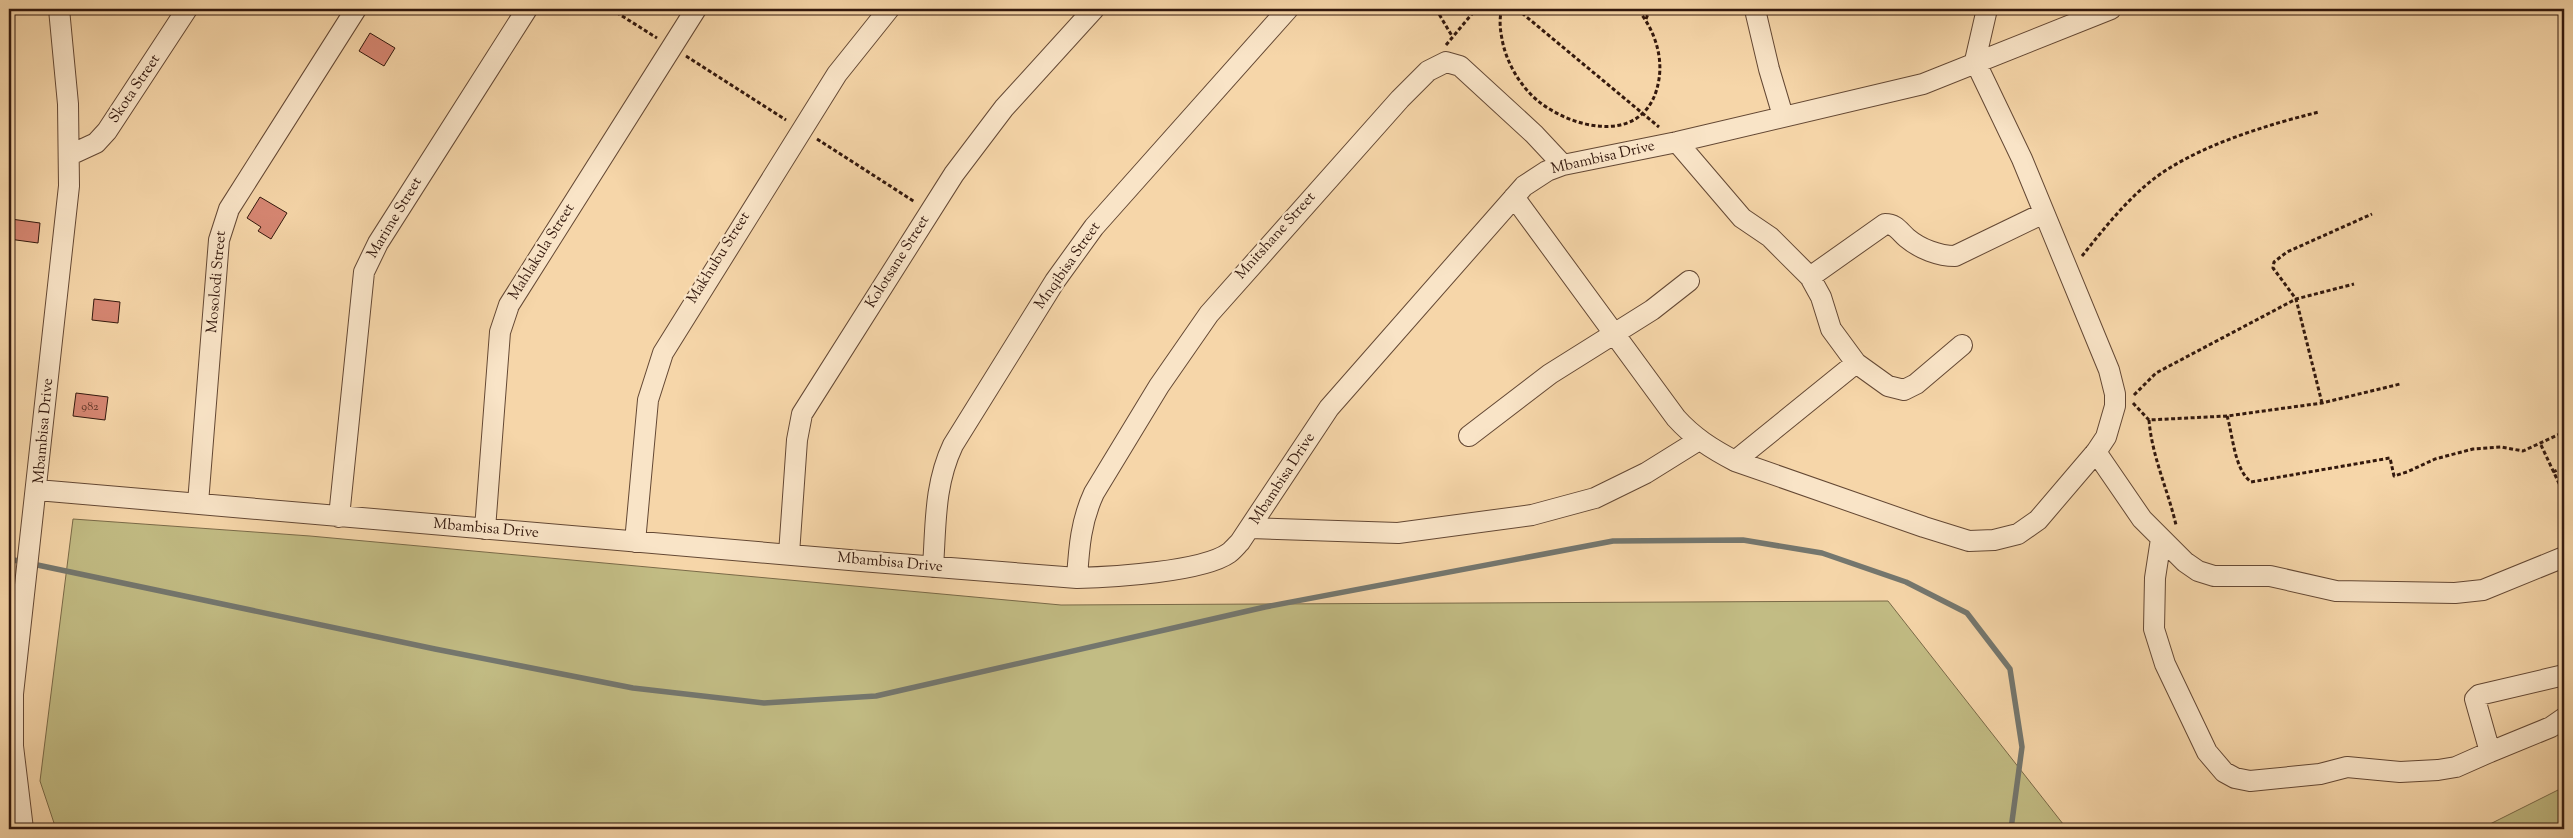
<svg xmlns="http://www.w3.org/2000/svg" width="2573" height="838" viewBox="0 0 2573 838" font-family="'Sorts Mill Goudy',serif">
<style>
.green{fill:#c2bc84;stroke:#7a6a48}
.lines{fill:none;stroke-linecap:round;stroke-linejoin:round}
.stream{stroke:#74776f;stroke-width:5.5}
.building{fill:#d78773;stroke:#33180d}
.minor-casing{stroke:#644834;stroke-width:22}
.path{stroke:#33180d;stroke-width:3;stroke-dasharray:4 2.5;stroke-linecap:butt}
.minor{stroke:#f9e4c7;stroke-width:20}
.labels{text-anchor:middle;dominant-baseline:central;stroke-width:4.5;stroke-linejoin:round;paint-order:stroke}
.number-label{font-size:12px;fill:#5c3426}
.street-label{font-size:15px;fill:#33180d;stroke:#f9e4c7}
</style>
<rect width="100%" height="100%" fill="#f6d6a9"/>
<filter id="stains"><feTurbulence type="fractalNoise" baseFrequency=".004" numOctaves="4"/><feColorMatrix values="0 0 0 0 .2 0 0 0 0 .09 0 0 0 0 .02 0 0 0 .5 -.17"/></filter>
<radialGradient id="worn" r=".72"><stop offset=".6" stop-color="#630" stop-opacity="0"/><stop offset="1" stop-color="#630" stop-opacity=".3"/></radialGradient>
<!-- green -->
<path class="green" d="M 73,519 L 310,536 L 1061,605 L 1888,601 L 2067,829 L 56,829 L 40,781 Z
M 2564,787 L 2564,829 L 2480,829 Z"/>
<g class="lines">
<!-- stream -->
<path class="stream" d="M 9,559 L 435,649 L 633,688 L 764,703 L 876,696 L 1265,607 L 1613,541 L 1743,540 L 1822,553 L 1906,582 L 1967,613 L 2010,669 L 2022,747 L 2011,829"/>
</g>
<!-- building -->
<path class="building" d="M 370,33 L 395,48 L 384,66 L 359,51 Z
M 260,197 L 287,213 L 271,239 L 258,231 L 261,227 L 247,218 Z
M 11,219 L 40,223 L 38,243 L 9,239 Z
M 94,299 L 120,302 L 118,323 L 92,320 Z
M 76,393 L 108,397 L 105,420 L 73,416 Z"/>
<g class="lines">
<!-- minor casing -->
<g class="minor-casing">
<path id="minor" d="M 1757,9 L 1756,14 L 1769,69 L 1783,116
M 1975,61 L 1987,9
M 1677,142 L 1742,218 L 1770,237 L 1810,277
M 70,155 L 96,143 L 107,131 L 187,9
M 1514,197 L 1676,418 C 1693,437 1712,449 1735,461 L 1924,527 L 1969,541 L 1994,540 L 2018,534 L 2038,520 L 2096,452 L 2106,437 L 2115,406 L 2115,394 L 2109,370 L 2022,159 L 1975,61
M 1962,345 L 1916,384 L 1904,390 L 1888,386 L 1856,363 L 1831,329 L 1821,297 L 1810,277 L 1885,224 C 1896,224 1899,231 1907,238 C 1920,249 1939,256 1955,256 L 2044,213
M 1469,436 L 1550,374 L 1652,310 L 1689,281
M 2096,452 L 2142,519 L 2185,562 L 2198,571 L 2214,576 L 2270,576 L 2336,591 L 2455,593 L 2483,590 L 2564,557
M 1735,461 L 1856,363
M 37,490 L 861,561 L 1077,578 C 1112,577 1202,572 1229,553 C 1233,550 1237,545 1240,542 L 1329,408 L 1524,186 L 1547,171 L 1563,165 L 1677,142 L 1923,84 L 2111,9
M 198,503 L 219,240 L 229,209 L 356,9
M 339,517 L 364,272 L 378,243 L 527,9
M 1251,528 L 1398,533 L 1532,515 L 1595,498 L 1646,473 L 1699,440
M 485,529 L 500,332 L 509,305 L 696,9
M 2161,539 L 2155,578 L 2154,629 L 2165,664 L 2207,752 L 2224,772 L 2235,778 L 2250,781 L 2320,774 L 2347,767 L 2400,772 L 2438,770 L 2456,767 L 2490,752 L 2475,699 L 2479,695 L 2564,675
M 635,542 L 648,400 L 663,353 L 837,74 L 889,9
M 789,554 L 797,440 L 802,414 L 954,174 L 1004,108 L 1094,9
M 933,567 C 936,525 934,485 953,445 L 1055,281 L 1094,227 L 1288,9
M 1077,578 C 1079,547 1081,521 1094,493 L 1159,386 L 1209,314 L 1400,99 L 1428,71 L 1446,62 L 1460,66 L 1534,134 L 1563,165
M 2490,752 L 2551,727 L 2564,718
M 23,829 L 13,746 L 13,694 L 69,186 L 68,104 L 59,9"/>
</g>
<!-- path -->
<path class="path" d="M 611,9 L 657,38
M 1436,9 L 1452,36
M 1502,9 C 1499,18 1500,29 1502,39 C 1506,62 1520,86 1538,101 C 1577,132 1649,145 1659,79 C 1663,54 1653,27 1637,9
M 1517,9 L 1659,127
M 1646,19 L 1650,9
M 1446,45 L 1476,9
M 686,56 L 786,120
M 817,139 L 915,202
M 2082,256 C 2107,225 2134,190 2168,169 C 2211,142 2270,124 2319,112
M 2134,395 L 2156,373 L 2296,299 L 2354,284
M 2133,403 L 2149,420 L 2227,416 L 2322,403 L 2400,384
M 2322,403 L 2296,299 L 2273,268 L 2274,262 L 2287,252 L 2372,214
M 2227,416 C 2233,435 2234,469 2251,482 L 2390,458 L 2394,476 L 2407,472 L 2435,459 L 2473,449 L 2501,447 L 2523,451 L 2564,432
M 2149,420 C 2152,457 2168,490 2176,525
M 2541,445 L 2564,494
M 2553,472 L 2564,467"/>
<!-- minor -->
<use href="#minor" class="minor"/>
</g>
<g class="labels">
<!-- number labels -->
<g class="number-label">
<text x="90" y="407">982</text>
</g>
<!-- street labels -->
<g class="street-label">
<text transform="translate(135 89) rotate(-56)">Skota Street</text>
<text transform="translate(1603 158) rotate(-13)">Mbambisa Drive</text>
<text transform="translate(395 218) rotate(-59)">Marime Street</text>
<text transform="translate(1276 236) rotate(-48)">Mnitshane Street</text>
<text transform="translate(542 252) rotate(-58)">Mahlakula Street</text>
<text transform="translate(719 258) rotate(-58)">Makhubu Street</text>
<text transform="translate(898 262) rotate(-58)">Kolotsane Street</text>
<text transform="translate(1068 266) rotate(-55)">Mnqibisa Street</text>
<text transform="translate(217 282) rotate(-85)">Mosolodi Street</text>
<text transform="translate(44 431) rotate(-85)">Mbambisa Drive</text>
<text transform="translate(1283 479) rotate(-57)">Mbambisa Drive</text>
<text transform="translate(486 529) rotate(5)">Mbambisa Drive</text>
<text transform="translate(890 563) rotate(5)">Mbambisa Drive</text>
</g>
</g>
<!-- margin -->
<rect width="2573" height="838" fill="none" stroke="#f6d6a9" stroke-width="30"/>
<rect x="10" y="10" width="2553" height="818" fill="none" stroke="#33180d" stroke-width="2.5"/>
<rect x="15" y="15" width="2543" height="808" fill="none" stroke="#33180d"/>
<rect width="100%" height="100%" filter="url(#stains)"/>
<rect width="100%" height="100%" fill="url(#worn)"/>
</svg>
